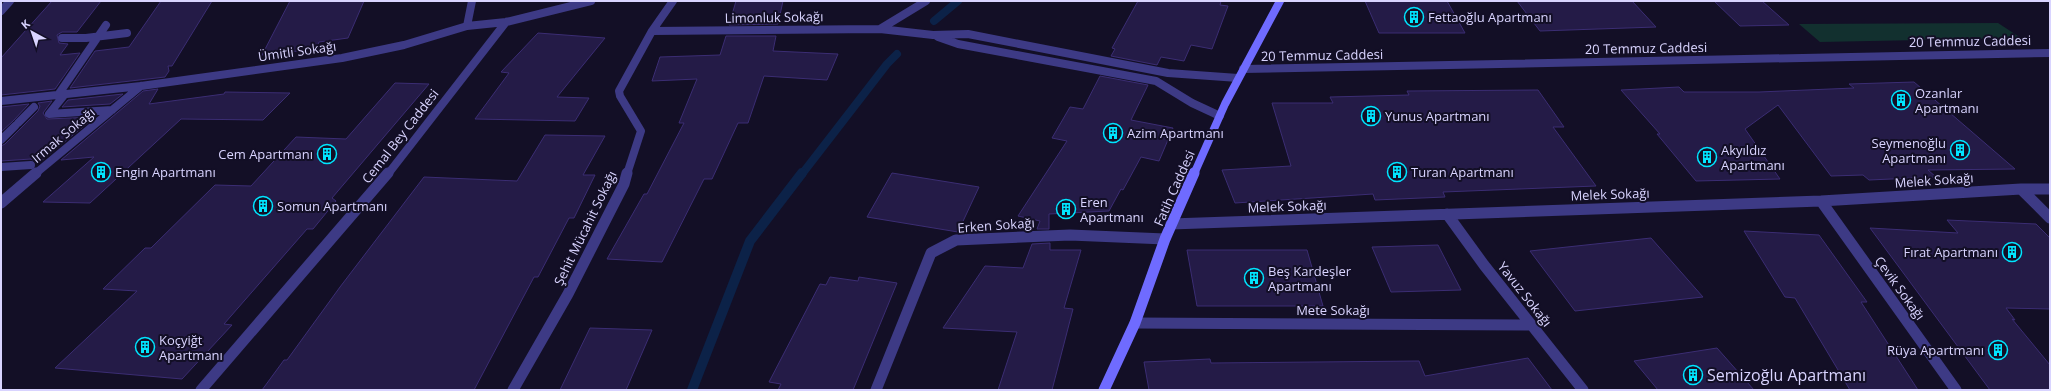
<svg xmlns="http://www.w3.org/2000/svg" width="2051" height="391" viewBox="0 0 2051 391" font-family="'Open Sans',sans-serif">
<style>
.green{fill:#12302f}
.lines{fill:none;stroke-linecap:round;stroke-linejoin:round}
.stream-far1{stroke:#0c2248;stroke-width:8}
.stream{stroke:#0c2248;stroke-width:10}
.building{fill:#241b47;stroke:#3b2d73}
.street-far1{stroke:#3d3a85;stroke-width:8}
.street{stroke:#3d3a85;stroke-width:11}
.secondary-far1{stroke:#6f6bff;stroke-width:8}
.secondary{stroke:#6f6bff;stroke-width:11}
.labels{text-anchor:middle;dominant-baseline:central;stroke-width:4;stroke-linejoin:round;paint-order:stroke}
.street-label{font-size:13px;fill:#d9d4ff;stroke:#130f26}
.poi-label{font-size:13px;fill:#d9d4ff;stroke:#130f26;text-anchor:start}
.near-poi-label{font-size:16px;fill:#d9d4ff;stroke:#130f26;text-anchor:start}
</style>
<rect width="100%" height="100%" fill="#130f26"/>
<!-- green -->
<path class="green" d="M 1998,23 L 2021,38 L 1820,42 L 1799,24 Z"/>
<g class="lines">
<!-- stream-far1 -->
<path class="stream-far1" d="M 934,21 L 958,1
M 802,174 L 887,64 L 897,54"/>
<!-- stream -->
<path class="stream" d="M 692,390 L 750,241 L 802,173"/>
</g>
<!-- building -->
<path class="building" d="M 52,1 L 101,1 L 77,32 L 62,32 L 57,35 L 59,43 L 68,44 L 60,55 L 80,53 L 55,89 L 1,95 L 1,58 Z
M 161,1 L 212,1 L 172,66 L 168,66 L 169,71 L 165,77 L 70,88 L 95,51 L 129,47 Z
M 290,1 L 364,1 L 348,38 L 319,42 L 316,49 L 262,55 Z
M 736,1 L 783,1 L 778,24 L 729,25 Z
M 1138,1 L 1221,1 L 1220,5 L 1228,6 L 1212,49 L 1191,45 L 1184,61 L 1161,57 L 1157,65 L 1111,56 L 1115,49 L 1112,48 Z
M 1365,1 L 1447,1 L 1465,33 L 1379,33 Z
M 1517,1 L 1632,1 L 1656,27 L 1540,31 Z
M 1714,1 L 1762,1 L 1789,25 L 1740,26 Z
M 538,33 L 605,38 L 557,97 L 589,98 L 575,121 L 475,119 L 509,73 L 501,72 Z
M 726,36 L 776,36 L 773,51 L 838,54 L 827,80 L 764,76 L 748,123 L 738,123 L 712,179 L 704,179 L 662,262 L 607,259 L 644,194 L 647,194 L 684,123 L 679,123 L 697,79 L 652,81 L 660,57 L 720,55 Z
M 1100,76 L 1148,85 L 1131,120 L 1173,128 L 1159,161 L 1141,157 L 1123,190 L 1121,189 L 1109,211 L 1049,214 L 1049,229 L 1037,229 L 1040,221 L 1018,216 L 1067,141 L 1052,138 L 1070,107 L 1083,109 Z
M 1914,82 L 2015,169 L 1928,170 L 1936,177 L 1869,180 L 1863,175 L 1831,176 L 1778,105 L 1745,129 L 1780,179 L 1696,181 L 1657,134 L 1660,134 L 1621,90 L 1679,87 L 1684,92 L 1759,92 L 1854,88 L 1849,84 Z
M 395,83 L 429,84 L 332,198 L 336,201 L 313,229 L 307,229 L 224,324 L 232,325 L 182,379 L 55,368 L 137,291 L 103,289 L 145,248 L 151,248 L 215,185 L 251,186 L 296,137 L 346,139 Z
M 158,89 L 149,104 L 224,94 L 225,92 L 290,93 L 263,120 L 181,119 L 90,203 L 43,202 L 94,157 L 61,160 L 143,91 Z
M 1538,90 L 1564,127 L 1553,127 L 1596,186 L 1443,192 L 1445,197 L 1375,200 L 1373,194 L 1235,203 L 1222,170 L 1291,166 L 1272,103 L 1333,103 L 1330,97 L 1409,95 L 1407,91 Z
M 123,94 L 110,104 L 62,107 L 68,100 Z
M 52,101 L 43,113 L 47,119 L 95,117 L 41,161 L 36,162 L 31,159 L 1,161 L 1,146 L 5,144 L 38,111 L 40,106 L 38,103 Z
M 29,104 L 13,121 L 1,132 L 1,107 Z
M 545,135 L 605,136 L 583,175 L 595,175 L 574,218 L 569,218 L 538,277 L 534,277 L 474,390 L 262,390 L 284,360 L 287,360 L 340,287 L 424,177 L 517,181 Z
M 892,173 L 979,187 L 958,232 L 867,217 Z
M 1947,220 L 2036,224 L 2050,238 L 2050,309 L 2006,308 L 2015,320 L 2012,319 L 2050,365 L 2050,390 L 1990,390 L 1870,228 L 1958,233 Z
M 1744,231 L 1819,235 L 1867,302 L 1861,302 L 1918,390 L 1850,390 L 1795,298 L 1785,297 Z
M 1651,238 L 1703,297 L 1575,311 L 1530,251 Z
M 1050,243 L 1050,250 L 1081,250 L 1064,308 L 1073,309 L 1052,390 L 998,390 L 1017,332 L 943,328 L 985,266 L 1023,268 L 1032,244 Z
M 1438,245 L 1461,290 L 1391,292 L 1372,247 Z
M 1187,250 L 1307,250 L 1323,306 L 1197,306 Z
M 830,277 L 858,281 L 859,277 L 897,283 L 853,390 L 778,390 L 781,384 L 769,382 L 820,284 L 826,285 Z
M 590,328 L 652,330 L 626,390 L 560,390 Z
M 1717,348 L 1754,390 L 1658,390 L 1634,361 Z
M 1528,358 L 1552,390 L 1149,390 L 1144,362 L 1210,359 L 1211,363 L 1419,361 L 1425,376 Z"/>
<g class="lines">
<!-- street-far1 -->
<path class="street-far1" d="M 673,1 L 652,31 L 880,29 L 926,1
M 1,11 L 10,1
M 467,26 L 472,1
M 880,29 L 933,35 L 968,34 L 1168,73 L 1238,78
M 938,37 L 958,44 L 1156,81 L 1192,103 L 1220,116
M 62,38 L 86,38 L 127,33
M 1243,69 L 2050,53
M 65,94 L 49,114 L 112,110
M 58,95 L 106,25
M 1,101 L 141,86 L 342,58 L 404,45 L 467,26 L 506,22 L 591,1
M 18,123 L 34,107
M 1,140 L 15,126
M 1,167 L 31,165
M 35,174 L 141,86
M 388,174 L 506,22
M 627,174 L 641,131 L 620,96 L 619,91 L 652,31"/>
<!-- street -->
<path class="street" d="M 2021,189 L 2050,218
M 1821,201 L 1956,390
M 1,203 L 36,173
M 1447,214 L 1484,265 L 1583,390
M 1171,224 L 1821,201 L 2021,189 L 2050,189
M 1135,323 L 1531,325
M 201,390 L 388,173
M 513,390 L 568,294 L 624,184 L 627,173
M 876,390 L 931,253 L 956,240 L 1070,235 L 1165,239"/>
<!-- secondary-far1 -->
<path class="secondary-far1" d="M 1194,174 L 1225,104 L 1280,1"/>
<!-- secondary -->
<path class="secondary" d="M 1104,390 L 1135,323 L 1165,239 L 1194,173"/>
</g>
<!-- icons -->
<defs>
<g id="building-ring" transform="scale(1)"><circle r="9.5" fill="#130f26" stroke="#00e5ff" stroke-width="1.5"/><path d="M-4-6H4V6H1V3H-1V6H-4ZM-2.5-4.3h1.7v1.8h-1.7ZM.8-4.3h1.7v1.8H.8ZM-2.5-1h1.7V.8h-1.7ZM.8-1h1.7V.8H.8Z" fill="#00e5ff"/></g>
</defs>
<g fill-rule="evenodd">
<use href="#building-ring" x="1414" y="17"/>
<use href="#building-ring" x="1901" y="100"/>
<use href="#building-ring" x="1371" y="116"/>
<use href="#building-ring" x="1113" y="133"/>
<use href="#building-ring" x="1960" y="150"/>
<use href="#building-ring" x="327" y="154"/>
<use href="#building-ring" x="1707" y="157"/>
<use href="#building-ring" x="101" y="172"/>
<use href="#building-ring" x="1397" y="172"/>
<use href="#building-ring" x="263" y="206"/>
<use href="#building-ring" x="1066" y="209"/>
<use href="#building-ring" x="2012" y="252"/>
<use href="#building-ring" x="1254" y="278"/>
<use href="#building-ring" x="145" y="347"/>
<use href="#building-ring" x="1998" y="350"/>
<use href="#building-ring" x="1693" y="375"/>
</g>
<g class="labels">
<!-- street labels -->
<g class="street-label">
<text transform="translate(774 17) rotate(-1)">Limonluk Sokağı</text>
<text transform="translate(1970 41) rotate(-1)">20 Temmuz Caddesi</text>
<text transform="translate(1646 48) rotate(-1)">20 Temmuz Caddesi</text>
<text transform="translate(297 51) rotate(-8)">Ümitli Sokağı</text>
<text transform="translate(1322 55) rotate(-1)">20 Temmuz Caddesi</text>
<text transform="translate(63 135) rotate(-40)">Irmak Sokağı</text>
<text transform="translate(400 136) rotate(-52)">Cemal Bey Caddesi</text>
<text transform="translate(1934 180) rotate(-4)">Melek Sokağı</text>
<text transform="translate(1174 188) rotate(-66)">Fatih Caddesi</text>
<text transform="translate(1610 194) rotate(-2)">Melek Sokağı</text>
<text transform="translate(1287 206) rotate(-2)">Melek Sokağı</text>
<text transform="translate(996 225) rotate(-4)">Erken Sokağı</text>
<text transform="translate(585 228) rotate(-64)">Şehit Mücahit Sokağı</text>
<text transform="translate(1900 288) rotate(54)">Çevik Sokağı</text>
<text transform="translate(1525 294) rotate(52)">Yavuz Sokağı</text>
<text x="1333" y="310">Mete Sokağı</text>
</g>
<!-- poi labels -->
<g class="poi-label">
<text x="1428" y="17">Fettaoğlu Apartmanı</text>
<text x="1915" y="93">Ozanlar<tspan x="1915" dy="15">Apartmanı</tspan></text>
<text x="1385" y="116">Yunus Apartmanı</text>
<text x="1127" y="133">Azim Apartmanı</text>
<text x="1946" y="143" text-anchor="end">Seymenoğlu<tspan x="1946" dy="15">Apartmanı</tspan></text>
<text x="1721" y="150">Akyıldız<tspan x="1721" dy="15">Apartmanı</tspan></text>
<text x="313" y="154" text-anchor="end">Cem Apartmanı</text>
<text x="115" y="172">Engin Apartmanı</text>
<text x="1411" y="172">Turan Apartmanı</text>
<text x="1080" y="202">Eren<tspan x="1080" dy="15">Apartmanı</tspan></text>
<text x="277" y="206">Somun Apartmanı</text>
<text x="1998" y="252" text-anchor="end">Fırat Apartmanı</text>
<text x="1268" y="271">Beş Kardeşler<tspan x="1268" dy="15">Apartmanı</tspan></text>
<text x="159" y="340">Koçyiğt<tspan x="159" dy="15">Apartmanı</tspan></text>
<text x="1984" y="350" text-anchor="end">Rüya Apartmanı</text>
</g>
<!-- near-poi labels -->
<g class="near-poi-label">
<text x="1707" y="375">Semizoğlu Apartmanı</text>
</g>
</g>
<!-- border -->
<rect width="2051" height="391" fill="none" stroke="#d9d4ff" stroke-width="4"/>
<!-- north arrow -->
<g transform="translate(32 32) rotate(320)" stroke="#130f26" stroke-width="3" paint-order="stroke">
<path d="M0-3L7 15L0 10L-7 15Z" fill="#d9d4ff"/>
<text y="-6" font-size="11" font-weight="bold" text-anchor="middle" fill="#d9d4ff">K</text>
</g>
</svg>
